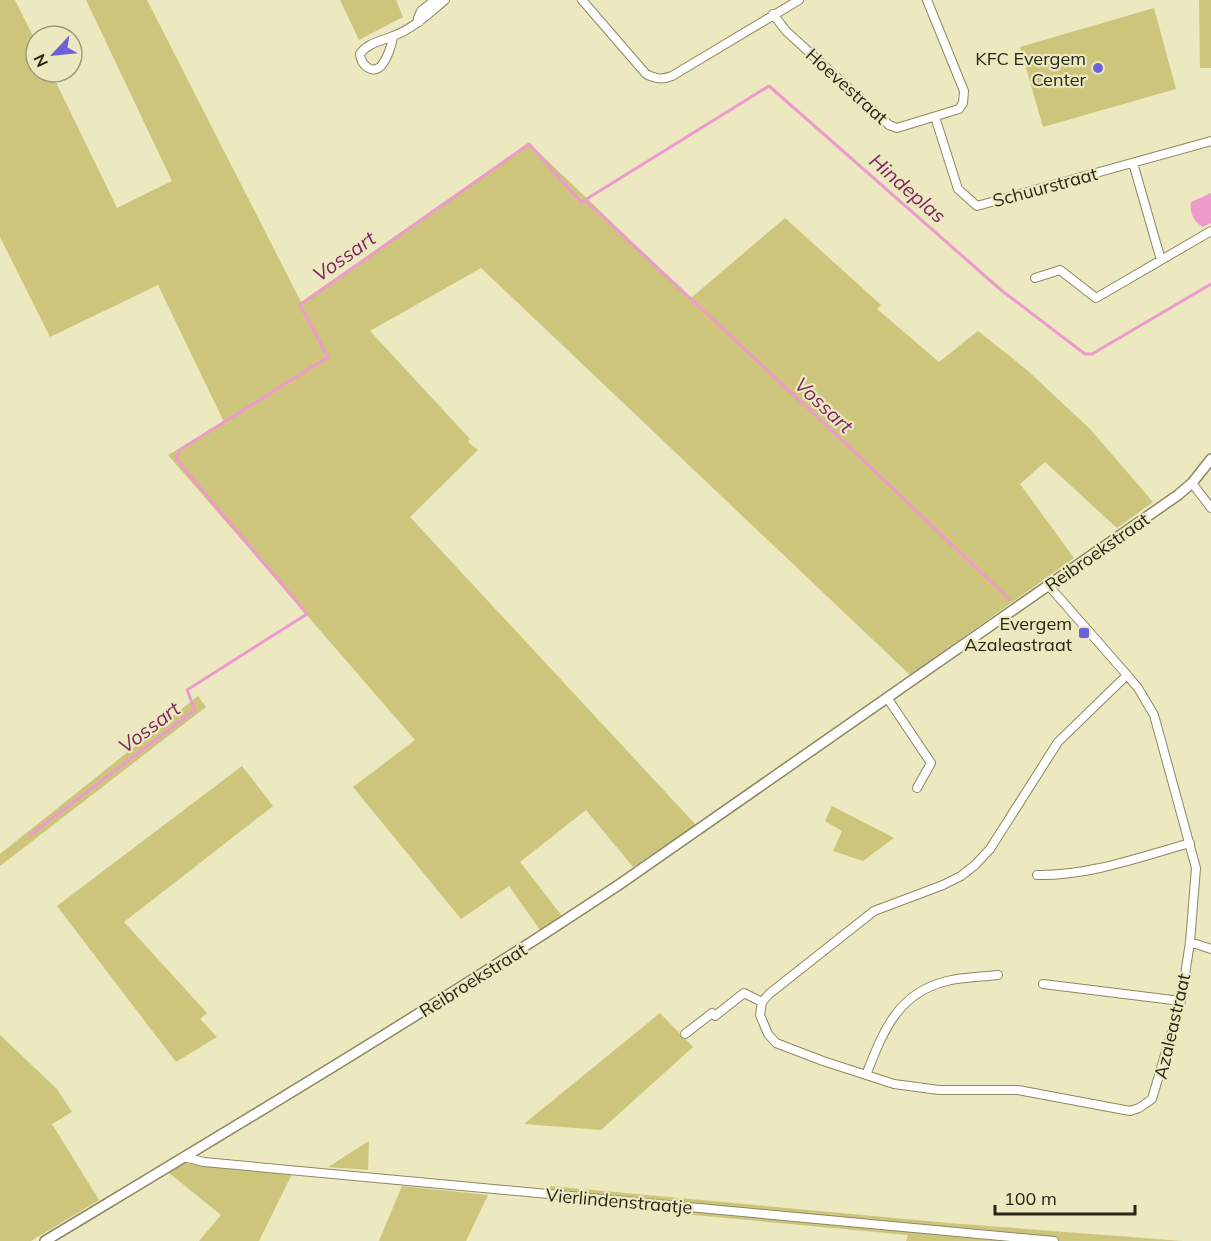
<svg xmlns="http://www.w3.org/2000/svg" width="1211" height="1241" viewBox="0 0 1211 1241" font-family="Mulish,sans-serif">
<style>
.green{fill:#cdc57c}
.water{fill:#ed9acd}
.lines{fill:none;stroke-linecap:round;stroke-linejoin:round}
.stream{stroke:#ed9acd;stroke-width:3}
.minor-casing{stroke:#8c8862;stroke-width:10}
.tertiary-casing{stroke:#8c8862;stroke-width:12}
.minor{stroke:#fff;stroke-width:8}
.tertiary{stroke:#fff;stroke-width:9}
.poi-dot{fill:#6b61db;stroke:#ece8bf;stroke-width:2}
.labels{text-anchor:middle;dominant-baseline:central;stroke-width:4.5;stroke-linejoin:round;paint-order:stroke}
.poi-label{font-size:18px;fill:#272516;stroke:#ece8bf;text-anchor:end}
.street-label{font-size:18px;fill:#272516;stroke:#ece8bf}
.water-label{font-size:20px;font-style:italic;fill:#7f1f61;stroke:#ece8bf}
</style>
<rect width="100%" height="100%" fill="#ece8bf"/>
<!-- green -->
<path class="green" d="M 0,0 L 15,0 L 36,42 L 36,72 L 51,72 L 117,208 L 172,181 L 86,0 L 147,0 L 301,302 L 529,143 L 691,298 L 785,218 L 881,305 L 877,309 L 939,362 L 978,331 L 1027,370 L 1090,429 L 1153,502 L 1117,528 L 1045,462 L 1020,484 L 1074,558 L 910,675 L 481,268 L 370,331 L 470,439 L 468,442 L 478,450 L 410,517 L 696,825 L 633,867 L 586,810 L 520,862 L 562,916 L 540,930 L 509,886 L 461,919 L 353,787 L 415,740 L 168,455 L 224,422 L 158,285 L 50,337 L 0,237 Z
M 340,0 L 396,0 L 403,17 L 359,40 Z
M 1199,0 L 1211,0 L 1211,68 L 1200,68 Z
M 1154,8 L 1176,89 L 1043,127 L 1020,47 Z
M 198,696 L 206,707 L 0,866 L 0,854 Z
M 242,766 L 273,806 L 124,922 L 207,1013 L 200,1019 L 217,1037 L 176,1062 L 57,906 Z
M 832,806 L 894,838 L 863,861 L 833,851 L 842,831 L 825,821 Z
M 660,1013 L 693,1047 L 601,1130 L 524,1124 Z
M 0,1035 L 57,1089 L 72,1112 L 52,1124 L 99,1200 L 31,1241 L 0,1241 Z
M 369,1141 L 368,1170 L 328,1167 Z
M 185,1163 L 292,1174 L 259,1241 L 199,1241 L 221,1215 L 169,1173 Z
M 402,1186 L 488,1195 L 466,1241 L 379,1241 Z
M 550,1186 L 949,1223 L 1183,1241 L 906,1241 L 908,1235 L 650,1211 L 650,1199 L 550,1191 Z"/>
<!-- water -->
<path class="water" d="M 1211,193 L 1211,223 L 1203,227 C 1194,222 1189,212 1191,202 Z"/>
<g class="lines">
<!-- stream -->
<path class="stream" d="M 585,200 L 769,86 L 1001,290 L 1085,354 L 1092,354 L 1211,284
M 30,835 L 195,710 L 187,690 L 307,614 L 181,465 L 176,457 L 181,449 L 328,357 L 300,305 L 529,144 L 581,202 L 585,200 L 844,442 L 1009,599"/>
<!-- minor casing -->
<g class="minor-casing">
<path id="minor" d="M 582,0 L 646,74 C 656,79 662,80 672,76 L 799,0
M 773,14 L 786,31 L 889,125 L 897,128 L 959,109 L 963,103 L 964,91 L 927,0
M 419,22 L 418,18 L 421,11 L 435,0
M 393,37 C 392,45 387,59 381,66 C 372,75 361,65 360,54 C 367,43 382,41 393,36 C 413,29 429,13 445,0
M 935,117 L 958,189 L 977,206 L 1211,141
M 1133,163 L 1161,260
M 1035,278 L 1060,270 L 1096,298 L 1211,231
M 1192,483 L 1211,508
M 1049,586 L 1127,675 L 1138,688 L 1154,715 L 1196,868 L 1190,942 L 1181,1001 L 1152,1099 L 1139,1108 L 1130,1111 L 1018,1090 L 939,1090 L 894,1084 L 823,1061 L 776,1043 L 768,1034 L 760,1015 L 762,1002 L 769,994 L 874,911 L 943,885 L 961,876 L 975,865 L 990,849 L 1058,742 L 1127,675
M 888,699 L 931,763 L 917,788
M 1037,875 C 1089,876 1140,857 1190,843
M 1190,942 L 1211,949
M 1043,984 L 1181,1001
M 685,1034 L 712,1013 L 715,1016 L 744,993 L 762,1002
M 866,1075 C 883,1032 897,993 947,981 C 963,977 981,977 998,975
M 184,1157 L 204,1162 L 1054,1241"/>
</g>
<!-- tertiary casing -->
<g class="tertiary-casing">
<path id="tertiary" d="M 45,1241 C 239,1124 432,1009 620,884 L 1178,495 L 1192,483 L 1211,459"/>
</g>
<!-- minor -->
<use href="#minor" class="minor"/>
<!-- tertiary -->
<use href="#tertiary" class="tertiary"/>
</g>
<!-- markers -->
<g class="poi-dot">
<circle cx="1098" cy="68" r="6"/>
<rect x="1078" y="627" width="12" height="12" rx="3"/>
</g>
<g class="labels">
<!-- poi labels -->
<g class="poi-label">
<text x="1086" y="58">KFC Evergem<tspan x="1086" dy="21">Center</tspan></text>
<text x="1072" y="623">Evergem<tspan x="1072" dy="21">Azaleastraat</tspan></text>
</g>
<!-- street labels -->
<g class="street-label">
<text transform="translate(847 86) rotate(42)">Hoevestraat</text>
<text transform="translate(1045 187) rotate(-15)">Schuurstraat</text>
<text transform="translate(1097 552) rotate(-35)">Reibroekstraat</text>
<text transform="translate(473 980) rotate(-32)">Reibroekstraat</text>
<text transform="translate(1172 1026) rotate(-77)">Azaleastraat</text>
<text transform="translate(619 1201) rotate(5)">Vierlindenstraatje</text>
</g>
<!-- water labels -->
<g class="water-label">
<text transform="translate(908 188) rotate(41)">Hindeplas</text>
<text transform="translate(344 256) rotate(-35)">Vossart</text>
<text transform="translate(824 405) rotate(43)">Vossart</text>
<text transform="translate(149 727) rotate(-37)">Vossart</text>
</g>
</g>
<!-- north arrow -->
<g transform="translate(54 54) rotate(244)"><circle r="28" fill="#ece8bf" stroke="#9d9a7b" stroke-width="1.5"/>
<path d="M0-4.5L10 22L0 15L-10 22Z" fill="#6b61db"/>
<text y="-9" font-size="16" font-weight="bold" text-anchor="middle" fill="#272516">N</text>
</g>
<!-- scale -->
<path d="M995 1205v9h140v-9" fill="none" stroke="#272516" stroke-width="3"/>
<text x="1004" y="1205" font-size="18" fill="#272516" stroke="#ece8bf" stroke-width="4.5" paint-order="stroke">100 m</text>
</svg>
